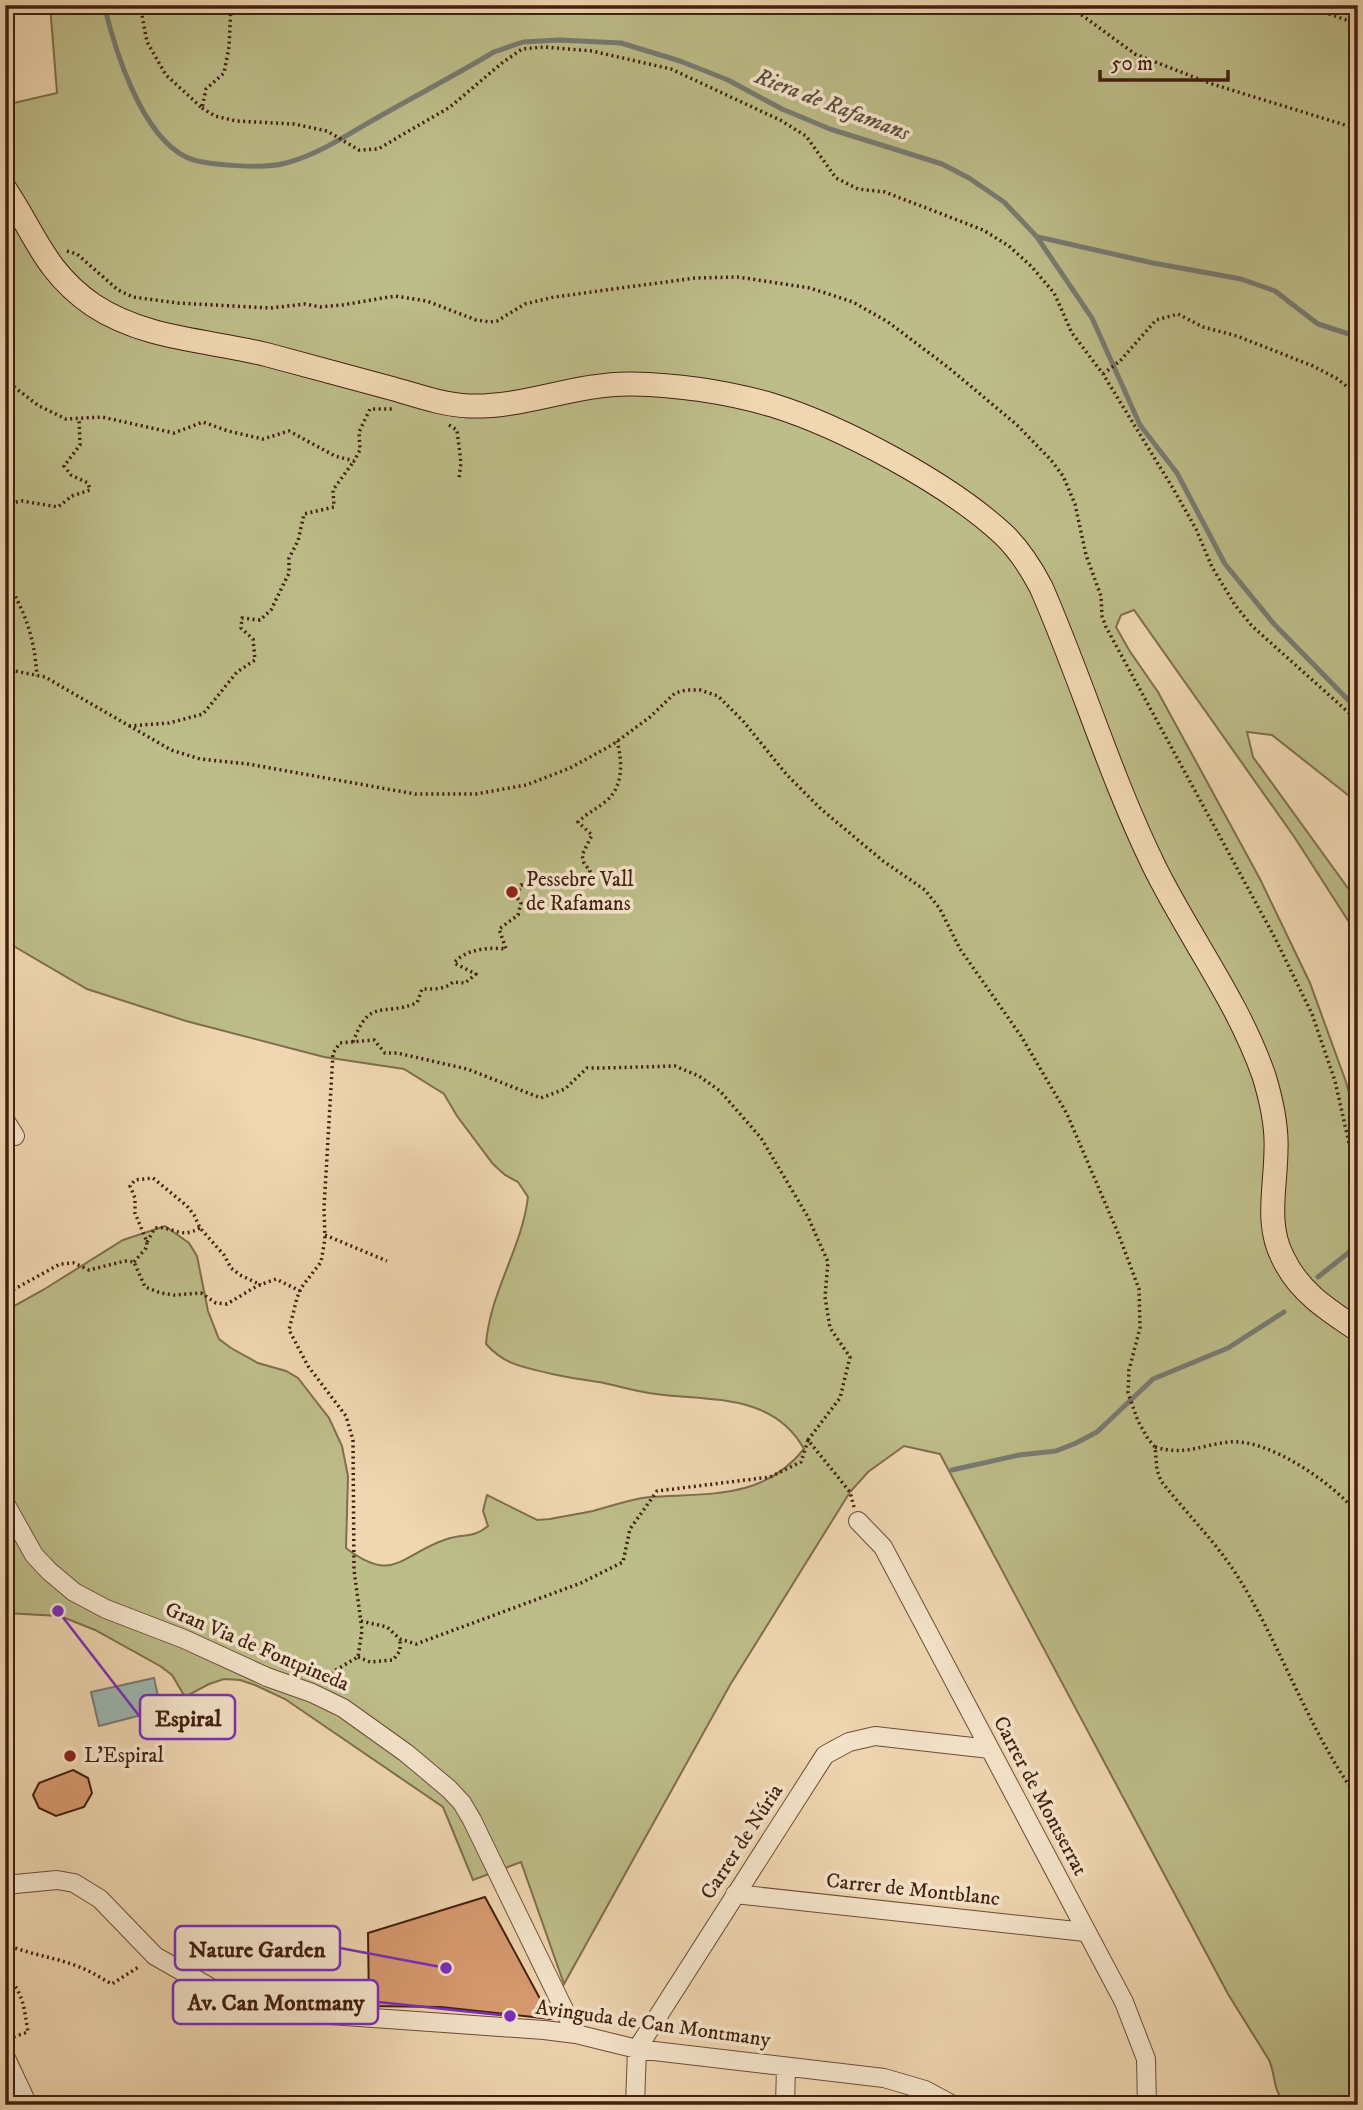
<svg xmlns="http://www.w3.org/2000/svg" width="1363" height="2110" viewBox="0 0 1363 2110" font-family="'IM FELL DW Pica',serif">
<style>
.green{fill:#bdbd89;stroke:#7f6e4c;stroke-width:2}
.water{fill:#9cb8b3;stroke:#787b72;stroke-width:2}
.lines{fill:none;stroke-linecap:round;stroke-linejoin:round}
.stream{stroke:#787b72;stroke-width:5}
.building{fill:#d99b71;stroke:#411f10;stroke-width:2}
.minor-casing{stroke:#6d4d38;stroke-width:20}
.major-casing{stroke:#411f10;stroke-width:25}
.path{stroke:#411f10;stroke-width:3.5;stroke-dasharray:2 3.5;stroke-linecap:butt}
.minor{stroke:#f5e5cc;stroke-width:18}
.major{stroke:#f0d7b1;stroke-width:23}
.poi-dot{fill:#8f2418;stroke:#f5e5cc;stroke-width:2.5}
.labels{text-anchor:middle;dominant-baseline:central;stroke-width:7;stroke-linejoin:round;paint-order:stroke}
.poi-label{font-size:21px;fill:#411f10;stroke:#f5e5cc;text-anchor:start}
.street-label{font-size:21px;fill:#411f10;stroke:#f5e5cc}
.water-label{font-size:23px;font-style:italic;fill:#5c4d41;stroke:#f5e5cc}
.leader{fill:none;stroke:#7b2cbf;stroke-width:2.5}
.callout-dot{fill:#7b2cbf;stroke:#f5e5cc;stroke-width:2.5}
.callout{fill:#f5e5cc;stroke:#7b2cbf;stroke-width:2.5}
.callout-label{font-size:23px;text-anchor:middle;font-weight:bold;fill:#411f10}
</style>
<rect width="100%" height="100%" fill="#f0d7b1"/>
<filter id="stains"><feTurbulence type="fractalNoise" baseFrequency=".00286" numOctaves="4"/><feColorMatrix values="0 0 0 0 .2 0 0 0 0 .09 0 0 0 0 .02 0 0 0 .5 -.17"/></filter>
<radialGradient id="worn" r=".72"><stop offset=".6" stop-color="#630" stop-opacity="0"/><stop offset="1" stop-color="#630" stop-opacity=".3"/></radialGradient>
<!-- green -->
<path class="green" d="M 50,5 L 1358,5 L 1358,803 L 1272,735 L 1247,732 L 1253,757 L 1358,902 L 1358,936 L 1295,838 L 1134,610 L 1121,615 L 1116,627 L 1129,650 L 1158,692 L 1260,879 L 1310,983 L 1346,1082 L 1358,1125 L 1358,2105 L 1286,2105 C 1271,2087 1277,2078 1269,2060 L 1228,1994 L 940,1454 L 904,1446 L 868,1472 L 850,1492 L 730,1685 L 564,1984 L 521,1862 L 473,1880 L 443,1807 L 285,1699 L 255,1685 L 240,1680 L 224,1679 L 209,1684 L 185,1697 L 172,1675 L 160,1666 L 95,1630 L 60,1616 L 5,1613 L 5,1311 L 43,1290 L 123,1240 L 165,1226 L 189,1243 L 197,1256 L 208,1311 L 219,1339 L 231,1348 L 258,1363 L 286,1371 L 298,1378 L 329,1418 L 342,1446 L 348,1476 L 346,1548 C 394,1585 401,1554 447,1539 C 464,1533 473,1539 488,1526 L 483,1511 L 487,1495 L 537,1520 L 550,1519 C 564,1516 579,1514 593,1511 C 612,1506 630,1499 650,1497 C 708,1493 763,1500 804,1449 C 773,1393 710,1401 656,1394 C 638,1392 622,1387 604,1383 C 587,1380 569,1378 552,1374 C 524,1367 506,1366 486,1344 C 490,1292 522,1248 528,1197 L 518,1182 L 505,1175 L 493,1164 L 457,1116 L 444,1094 L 404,1069 L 324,1057 L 186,1021 L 87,989 L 5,941 L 5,105 L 57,93 Z"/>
<!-- water -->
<path class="water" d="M 154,1678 L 161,1710 L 99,1726 L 91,1692 Z"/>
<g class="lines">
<!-- stream -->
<path class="stream" d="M 104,5 C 115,50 141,135 186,157 C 205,166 266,169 286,163 C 321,154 351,132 382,115 C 419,94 457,74 494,52 L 523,42 L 559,40 L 621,43 L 680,61 L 728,80 L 782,109 L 830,129 L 942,164 L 969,178 L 1004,202 L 1037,237 L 1092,318 L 1140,425 L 1177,473 L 1225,564 L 1274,624 L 1358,710
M 1038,237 L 1153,263 L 1241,279 L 1275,291 L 1318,324 L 1358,337
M 1318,1277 L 1358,1245
M 952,1470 L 1019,1455 L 1056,1451 L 1076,1443 L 1097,1432 L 1153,1379 L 1228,1348 L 1284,1312"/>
</g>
<!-- building -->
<path class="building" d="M 73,1770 L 88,1778 L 92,1793 L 84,1807 L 56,1816 L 39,1808 L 33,1795 L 39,1783 Z
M 485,1897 L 551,2019 L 441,2007 L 369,2006 L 368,1933 Z"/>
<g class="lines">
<!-- minor casing -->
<g class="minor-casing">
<path id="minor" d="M 5,1120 L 15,1136
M 5,1503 L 34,1555 L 49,1571 L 74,1592 L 106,1609 L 184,1639 L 267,1677 L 312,1693 L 343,1708 L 406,1753 L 449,1789 L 462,1803 L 472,1820 L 576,2034
M 858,1521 L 883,1547 L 1124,2002 L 1146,2059 L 1147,2105
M 5,1885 L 57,1880 L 74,1883 L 100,1899 L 155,1956 L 220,1993 L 265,2007 L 316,2014 L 544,2030 L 576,2034 L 637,2049 L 884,2078 L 925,2090 L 953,2105
M 735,1894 L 1085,1932
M 5,2056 L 28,2105
M 635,2105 L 637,2049 L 825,1755 L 849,1742 L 875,1736 L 990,1749
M 785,2105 L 786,2067"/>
</g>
<!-- major casing -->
<g class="major-casing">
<path id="major" d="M 5,189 C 35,234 45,272 93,305 C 146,340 209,340 268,355 C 310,366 352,378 394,389 C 418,396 444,405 469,406 C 525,408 576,383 632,384 C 679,385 727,392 772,405 C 843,427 949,484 1003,534 C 1019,549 1031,568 1041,587 C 1081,678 1110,776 1154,866 C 1189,937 1238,1001 1264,1076 C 1271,1099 1277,1125 1276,1149 C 1276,1186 1265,1224 1283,1258 C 1299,1292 1328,1310 1358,1330"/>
</g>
<!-- path -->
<path class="path" d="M 140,5 L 147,42 L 166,75 L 202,108 L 206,89 L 224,73 L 229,47 L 231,5
M 305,5 L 313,5
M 1068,5 L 1135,54 L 1209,83 L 1358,129
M 1303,5 L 1358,24
M 202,108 L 215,116 L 236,121 L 294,124 L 327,131 L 359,150 L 378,149 L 450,107 L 502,63 L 522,49 L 544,47 L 592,51 L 671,69 L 780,120 L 806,136 L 836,178 L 858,189 L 885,192 L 983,230 L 1009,246 L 1032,267 L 1054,293 L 1072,333 L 1103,374 L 1174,490 L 1196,529 L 1212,567 L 1235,605 L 1252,626 L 1358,721
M 67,251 L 77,254 L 118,290 L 133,297 L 177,303 L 270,308 L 305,304 L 320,307 L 342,305 L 395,296 L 427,301 L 476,320 L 490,322 L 497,321 L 525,304 L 554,297 L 695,278 L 738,277 L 810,288 L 853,302 L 888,322 L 949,368 L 1017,425 L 1051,460 L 1063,476 L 1075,504 L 1086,555 L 1101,596 L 1102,616 L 1106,627 L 1275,938 L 1312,1014 L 1335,1081 L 1353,1161 L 1358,1168
M 1103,374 L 1120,361 L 1156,320 L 1178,314 L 1203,327 L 1237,336 L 1313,366 L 1336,378 L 1358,395
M 5,380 L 39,406 L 66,419 L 102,417 L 174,433 L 203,422 L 228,431 L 263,439 L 289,431 L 335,456 L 354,461 L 360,450 L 359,432 L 370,409 L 392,409
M 449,425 L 457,430 L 461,463 L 459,478
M 5,504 L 22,501 L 58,507 L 72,496 L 90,490 L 88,483 L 71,475 L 64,466 L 80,445 L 79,418
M 5,577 C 25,613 34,634 37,676
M 5,669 L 45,677 L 171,750 L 200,759 L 248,764 L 415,794 L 476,794 L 526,785 L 570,768 L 612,745 L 650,717 L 675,693 L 686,690 L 700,690 L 718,696 L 743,721 L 787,775 L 821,809 L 883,861 L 925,890 L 940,909 L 960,949 L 1021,1036 L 1067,1114 L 1118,1233 L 1139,1289 L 1140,1328 L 1129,1370 L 1128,1393 L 1138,1421 L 1148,1439 L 1155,1447 L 1157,1470 L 1161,1481 C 1186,1513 1216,1542 1238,1577 C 1282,1647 1308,1730 1358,1798
M 129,726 L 169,723 L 203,714 L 237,672 L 255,660 L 253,639 L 241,628 L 242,618 L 260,620 L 271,610 L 289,573 L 289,558 L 298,541 L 304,514 L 334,507 L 333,490 L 354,461
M 353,1042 C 370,997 381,1017 417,1003 L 422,989 C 433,989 444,990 453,982 L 465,983 L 476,974 L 454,963 C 466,949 488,947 506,949 L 499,929 L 518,915 L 521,903 L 516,896 L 521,885 L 583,886 L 590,871 L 584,863 L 582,855 L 592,835 L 578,822 C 586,814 595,810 605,802 C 623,788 623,763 617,741
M 325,1235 L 387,1261
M 147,1242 L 155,1228 C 172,1225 179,1240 200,1228
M 134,1262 L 146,1248 L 147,1242 L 135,1213 L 135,1198 L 130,1186 L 135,1180 L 153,1178 L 187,1206 L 194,1215 L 200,1228 L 224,1255 L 231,1268 L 240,1275 L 261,1285
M 5,1297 L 11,1291 L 60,1264 L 74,1263 L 89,1270 L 125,1261 L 134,1262 L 145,1287 L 161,1293 L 174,1295 L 201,1293 L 216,1303 L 227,1304 L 257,1286 L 276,1279 L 300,1291
M 1155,1447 C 1185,1456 1201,1445 1229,1442 C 1269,1438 1334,1484 1358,1514
M 361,1621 L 387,1627 L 400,1639 L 416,1644 L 581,1583 L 623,1562 L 630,1529 L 657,1491 L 770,1477 L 801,1462 L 808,1440
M 358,1657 L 370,1662 L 393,1660 L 400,1651 L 400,1639
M 323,1681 L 334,1671 L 358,1657 L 362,1630 L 354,1570 L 353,1440 L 346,1416 L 308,1366 L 289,1330 L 297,1298 L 301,1288 L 321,1262 L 325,1239 L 324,1208 L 333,1053 L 340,1043 L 374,1040 L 385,1053 L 397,1053 L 467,1069 L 541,1098 L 565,1089 L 587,1068 L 602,1068 L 675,1066 L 699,1076 L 720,1091 L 761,1138 L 808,1217 L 828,1262 L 825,1297 L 830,1328 L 850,1357 L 840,1398 L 808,1440 L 850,1492 L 854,1507
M 5,1944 C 30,1955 56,1957 82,1968 C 92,1972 102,1979 112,1984 L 140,1966
M 5,1974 C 24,1993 24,2008 28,2032 L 7,2039"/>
<!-- minor -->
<use href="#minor" class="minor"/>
<!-- major -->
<use href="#major" class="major"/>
</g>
<!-- markers -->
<g class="poi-dot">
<circle cx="512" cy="892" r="7"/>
<circle cx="70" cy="1756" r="7"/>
</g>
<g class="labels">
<!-- poi labels -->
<g class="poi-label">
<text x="526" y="880">Pessebre Vall<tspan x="526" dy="24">de Rafamans</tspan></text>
<text x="84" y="1756">L'Espiral</text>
</g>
<!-- street labels -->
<g class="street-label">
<text transform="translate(257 1647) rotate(23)">Gran Via de Fontpineda</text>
<text transform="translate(1040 1796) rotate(62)">Carrer de Montserrat</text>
<text transform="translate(742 1842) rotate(-57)">Carrer de Núria</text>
<text transform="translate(913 1890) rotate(6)">Carrer de Montblanc</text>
<text transform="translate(653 2024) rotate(8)">Avinguda de Can Montmany</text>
</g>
<!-- water labels -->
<g class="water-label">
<text transform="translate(832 105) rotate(21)">Riera de Rafamans</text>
</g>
</g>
<!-- callouts -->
<path class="leader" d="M58 1611L140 1717M446 1968L340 1948M510 2016L378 2002"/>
<g class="callout-dot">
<circle cx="58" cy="1611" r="7"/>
<circle cx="446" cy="1968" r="7"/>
<circle cx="510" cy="2016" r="7"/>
</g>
<g class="callout">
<rect x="140" y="1695" width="95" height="44" rx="7"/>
<rect x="175" y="1926" width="165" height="44" rx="7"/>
<rect x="173" y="1980" width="205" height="44" rx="7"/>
</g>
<g class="callout-label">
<text x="188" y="1726">Espiral</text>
<text x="257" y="1957">Nature Garden</text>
<text x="276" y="2010">Av. Can Montmany</text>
</g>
<!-- margin -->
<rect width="1363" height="2110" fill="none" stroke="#f0d7b1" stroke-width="28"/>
<rect x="7" y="7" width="1349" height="2096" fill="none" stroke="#411f10" stroke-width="3.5"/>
<rect x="14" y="14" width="1335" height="2082" fill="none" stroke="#411f10" stroke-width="2"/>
<!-- scale -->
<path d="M1100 70v10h128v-10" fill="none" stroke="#411f10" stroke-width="3.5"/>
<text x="1111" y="70" font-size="21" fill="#411f10" stroke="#f5e5cc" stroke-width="5" paint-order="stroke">50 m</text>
<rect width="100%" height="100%" filter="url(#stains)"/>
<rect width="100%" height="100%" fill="url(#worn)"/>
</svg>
